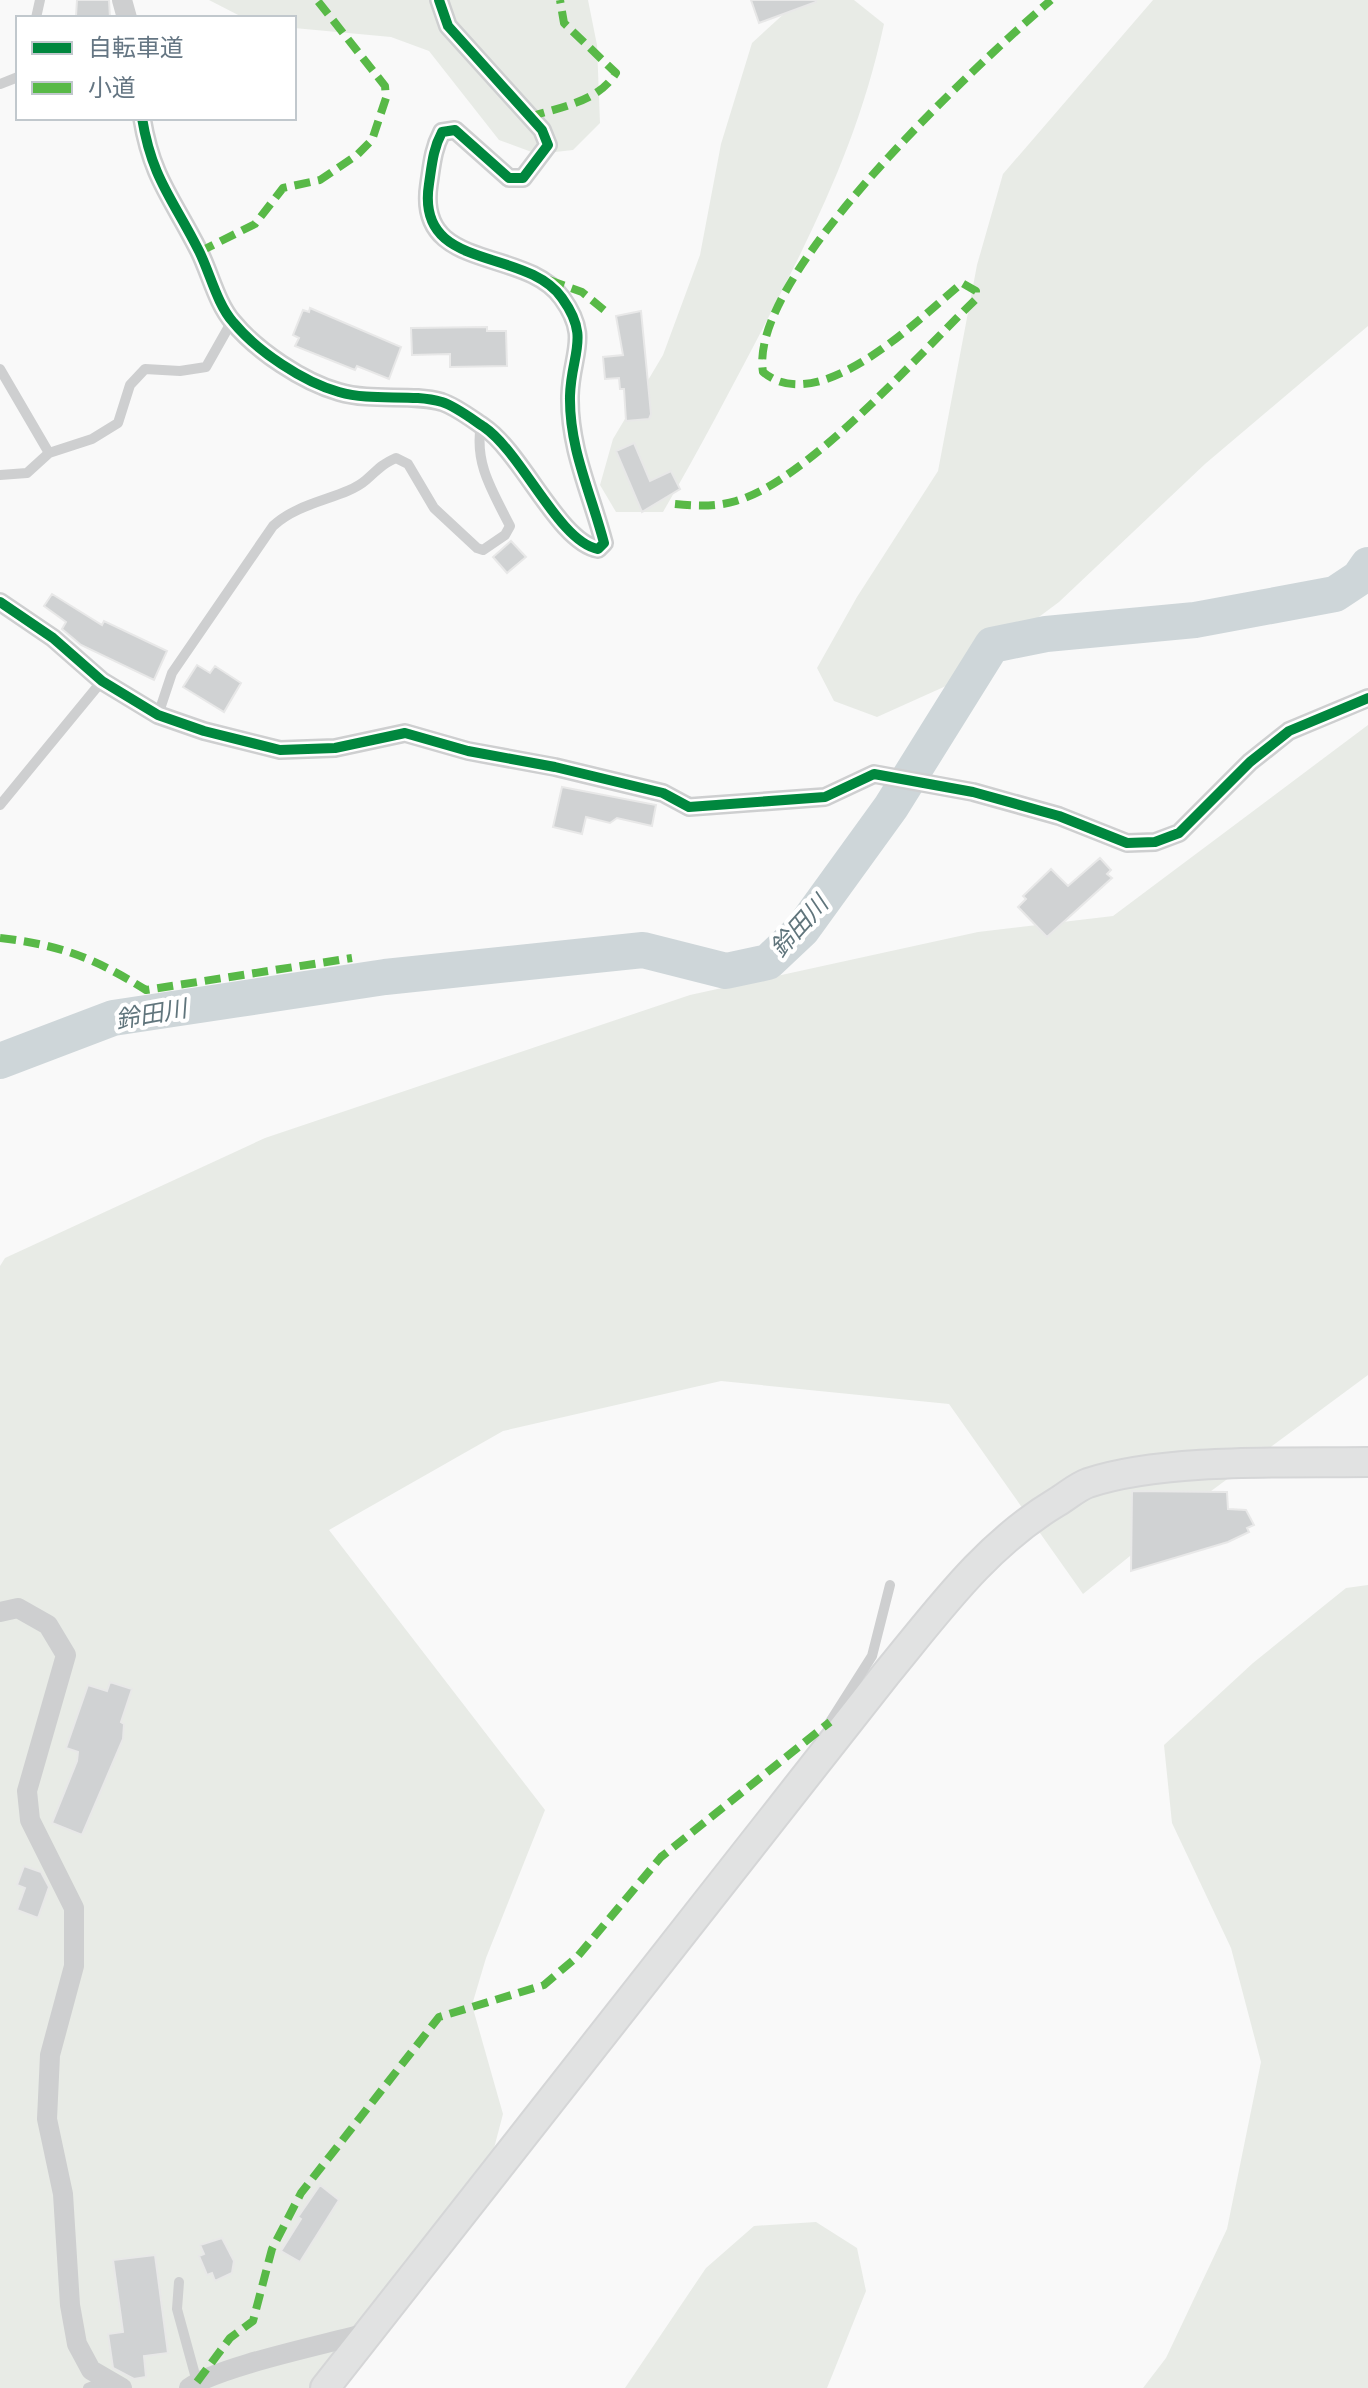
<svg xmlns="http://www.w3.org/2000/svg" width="1368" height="2388" viewBox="0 0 1368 2388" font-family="Arial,'Noto Sans JP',sans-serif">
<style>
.green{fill:#e8ebe6}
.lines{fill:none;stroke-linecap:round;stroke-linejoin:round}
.river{stroke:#ced6d9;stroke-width:36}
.building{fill:#d0d2d3;stroke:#e8e8e8;stroke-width:2}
.secondary-casing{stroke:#d5d6d7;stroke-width:32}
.lane{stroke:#cecfd0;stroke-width:10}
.street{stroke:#cecfd0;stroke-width:20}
.secondary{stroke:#e1e2e2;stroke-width:28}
.quiet{stroke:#58b947;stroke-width:8;stroke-dasharray:16 8;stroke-linecap:butt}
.cycleway-casing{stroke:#fff;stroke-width:15}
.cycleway{stroke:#00873e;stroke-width:10}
.labels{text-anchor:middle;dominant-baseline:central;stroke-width:8;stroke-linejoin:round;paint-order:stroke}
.water-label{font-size:24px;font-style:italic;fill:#60757c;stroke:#fff}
</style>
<rect width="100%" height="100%" fill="#f9f9f9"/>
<!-- green -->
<path class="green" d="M 209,0 L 588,0 L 597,45 L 600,123 L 573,150 L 537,154 L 499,140 L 429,51 L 391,37 L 294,28 L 294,18 L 244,18 Z
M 799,0 L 854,0 L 884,24 C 860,136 817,223 765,324 C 732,387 699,450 663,512 L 616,512 L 600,485 L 613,439 L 663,355 L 700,255 L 721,144 L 752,43 Z
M 1153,0 L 1368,0 L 1368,326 L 1205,464 L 1059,602 L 946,686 L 877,717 L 834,701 L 817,668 L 857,597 L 938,471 L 977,265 L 1003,174 Z
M 1368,725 L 1368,1375 L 1203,1497 L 1083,1594 L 949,1404 L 721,1381 L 503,1431 L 329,1530 L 545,1810 L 486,1958 L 472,2005 L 503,2114 L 477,2213 L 322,2388 L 0,2388 L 0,1266 L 5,1258 L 265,1138 L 690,995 L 978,932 L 1113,916 Z
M 1368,1585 L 1368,2388 L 1143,2388 L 1166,2358 L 1227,2229 L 1261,2062 L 1231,1948 L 1172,1823 L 1164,1745 L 1253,1663 L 1346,1588 Z
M 816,2222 L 857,2248 L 866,2291 L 827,2388 L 625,2388 L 706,2268 L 754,2226 Z"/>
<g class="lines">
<!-- river -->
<path class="river" d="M 0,1061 L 113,1018 L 385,977 L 643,950 L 726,971 L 768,962 L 802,930 L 891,807 L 992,645 L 1046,634 L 1195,620 L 1335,594 L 1359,578 L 1368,565"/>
</g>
<!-- building -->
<path class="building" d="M 77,0 L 109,0 L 110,18 L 76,16 Z
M 751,0 L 816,0 L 816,2 L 759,23 Z
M 310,308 L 401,347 L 389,379 L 357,366 L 355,370 L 295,346 L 299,338 L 293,335 L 303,310 L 309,312 Z
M 641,311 L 651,414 L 649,419 L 626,421 L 624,389 L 620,389 L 619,378 L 605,379 L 603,357 L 623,355 L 616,316 Z
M 487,327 L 487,331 L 506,331 L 507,366 L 450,367 L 450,354 L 412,355 L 411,328 Z
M 634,443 L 650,481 L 671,471 L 680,489 L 642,512 L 616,451 Z
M 511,541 L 526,557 L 507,573 L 493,557 Z
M 52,594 L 102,625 L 104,621 L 167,651 L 154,680 L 81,645 L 62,629 L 66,622 L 44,606 Z
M 197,665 L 210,673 L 215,666 L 241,683 L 224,712 L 183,687 Z
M 562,787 L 656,805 L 652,826 L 617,818 L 610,823 L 586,817 L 582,834 L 553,827 Z
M 1100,858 L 1111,870 L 1107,874 L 1112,878 L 1047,937 L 1018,907 L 1026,899 L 1023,896 L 1051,869 L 1068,886 Z
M 1132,1491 L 1227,1492 L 1228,1509 L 1246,1510 L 1254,1525 L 1247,1528 L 1249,1532 L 1228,1542 L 1131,1571 Z
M 110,1682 L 132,1689 L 121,1722 L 124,1724 L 123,1739 L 82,1835 L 52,1823 L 77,1761 L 78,1752 L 66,1748 L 88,1685 L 107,1691 Z
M 24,1866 L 41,1872 L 49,1887 L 38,1918 L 17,1910 L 25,1888 L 17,1885 Z
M 320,2185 L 339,2200 L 300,2262 L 281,2251 L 301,2219 L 298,2217 Z
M 222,2238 L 234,2261 L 232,2273 L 215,2281 L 212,2273 L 207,2275 L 199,2256 L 204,2254 L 200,2245 Z
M 155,2255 L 168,2353 L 144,2356 L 146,2377 L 134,2379 L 113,2368 L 108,2334 L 123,2332 L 113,2260 Z"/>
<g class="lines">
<!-- secondary casing -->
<g class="secondary-casing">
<path id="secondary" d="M 325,2388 L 886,1674 C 938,1611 985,1545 1057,1502 C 1067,1496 1077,1487 1088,1483 C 1163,1458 1287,1463 1368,1462"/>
</g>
<!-- lane -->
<path class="lane" d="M 36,18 L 40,0
M 0,84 L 18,77
M 0,369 L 49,453
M 0,475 L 27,473 L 49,453 L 92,439 L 118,423 L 130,385 L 145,369 L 180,371 L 206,367 L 232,321
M 158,715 L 172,673 L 273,526 C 301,500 344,499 366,480 C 379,469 379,466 396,458 L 408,464 L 434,508 L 477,548 L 483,550 L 505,535 L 510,526 C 493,492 474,464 481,425
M 0,805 L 102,681
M 839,1728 L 830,1722 L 872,1656 L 890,1585
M 179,2282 L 177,2309 L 197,2382
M 88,2388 L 106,2381"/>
<!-- street -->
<path class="street" d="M 122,0 L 127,18
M 142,118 C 152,179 173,199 199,251 C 210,273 217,304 233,322 C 257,351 303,382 339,392 C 374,402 410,393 442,402 C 455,406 472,419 484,427 C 522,453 559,542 598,549 L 604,543 C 591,493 569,449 570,396 C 571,353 591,338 562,298 C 525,246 415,273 429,184 C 432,164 433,149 442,132 L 455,130 L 509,178 L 523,178 L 548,145 L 542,130 L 448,26 L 439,0
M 0,602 L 53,638 L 102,681 L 158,715 L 204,731 L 280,750 L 335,748 L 405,733 L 468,751 L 555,767 L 663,793 L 689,807 L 825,797 L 874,774 L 973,792 L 1059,816 L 1127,843 L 1155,842 L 1179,833 L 1250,762 L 1289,731 L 1368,698
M 0,1612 L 18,1608 L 48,1625 L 66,1655 L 27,1791 L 30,1820 L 74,1908 L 74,1966 L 50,2055 L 47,2119 L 63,2194 L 70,2305 L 77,2344 L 91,2370 L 122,2388
M 189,2388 C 216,2367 327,2344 366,2333"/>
<!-- secondary -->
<use href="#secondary" class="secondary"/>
<!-- quiet -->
<path class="quiet" d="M 529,117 C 560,107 598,102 616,73 L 564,23 L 560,0
M 199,252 L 255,224 L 283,188 L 320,180 L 357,155 L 372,140 L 386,98 L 385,86 L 317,0
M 549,280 L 582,292 L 604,310
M 675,504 C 695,506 716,507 736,501 C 809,480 918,355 975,300 L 976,291 L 962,283 C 919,319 819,419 763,372 C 747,275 980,62 1051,0
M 0,938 C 61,945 94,958 146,990 L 352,958
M 197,2382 L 230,2338 L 253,2321 L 272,2249 L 301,2193 L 439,2017 L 544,1985 L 578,1956 L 661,1857 L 830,1722"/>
<!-- cycleway casing -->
<g class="cycleway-casing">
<path id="cycleway" d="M 142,118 C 152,179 173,199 199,251 C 210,273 217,304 233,322 C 257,351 303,382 339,392 C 374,402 410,393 442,402 C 455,406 472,419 484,427 C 522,453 559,542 598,549 L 604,543 C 591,493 569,449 570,396 C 571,353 591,338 562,298 C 525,246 415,273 429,184 C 432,164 433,149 442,132 L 455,130 L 509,178 L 523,178 L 548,145 L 542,130 L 448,26 L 439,0
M 0,602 L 53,638 L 102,681 L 158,715 L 204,731 L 280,750 L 335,748 L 405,733 L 468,751 L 555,767 L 663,793 L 689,807 L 825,797 L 874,774 L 973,792 L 1059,816 L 1127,843 L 1155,842 L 1179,833 L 1250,762 L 1289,731 L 1368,698"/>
</g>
<!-- cycleway -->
<use href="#cycleway" class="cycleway"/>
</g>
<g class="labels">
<!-- water labels -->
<g class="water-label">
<text transform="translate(799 926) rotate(-48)">鈴田川</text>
<text transform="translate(151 1014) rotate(-10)">鈴田川</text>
</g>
</g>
<!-- legend -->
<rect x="16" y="16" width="280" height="104" fill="#ffffff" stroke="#c1c8cd" stroke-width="2"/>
<rect x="32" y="42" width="40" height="12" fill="#00873e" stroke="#c1c8cd" stroke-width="2"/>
<text x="88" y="56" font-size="24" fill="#657683">自転車道</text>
<rect x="32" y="82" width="40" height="12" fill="#58b947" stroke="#c1c8cd" stroke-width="2"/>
<text x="88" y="96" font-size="24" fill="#657683">小道</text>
</svg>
